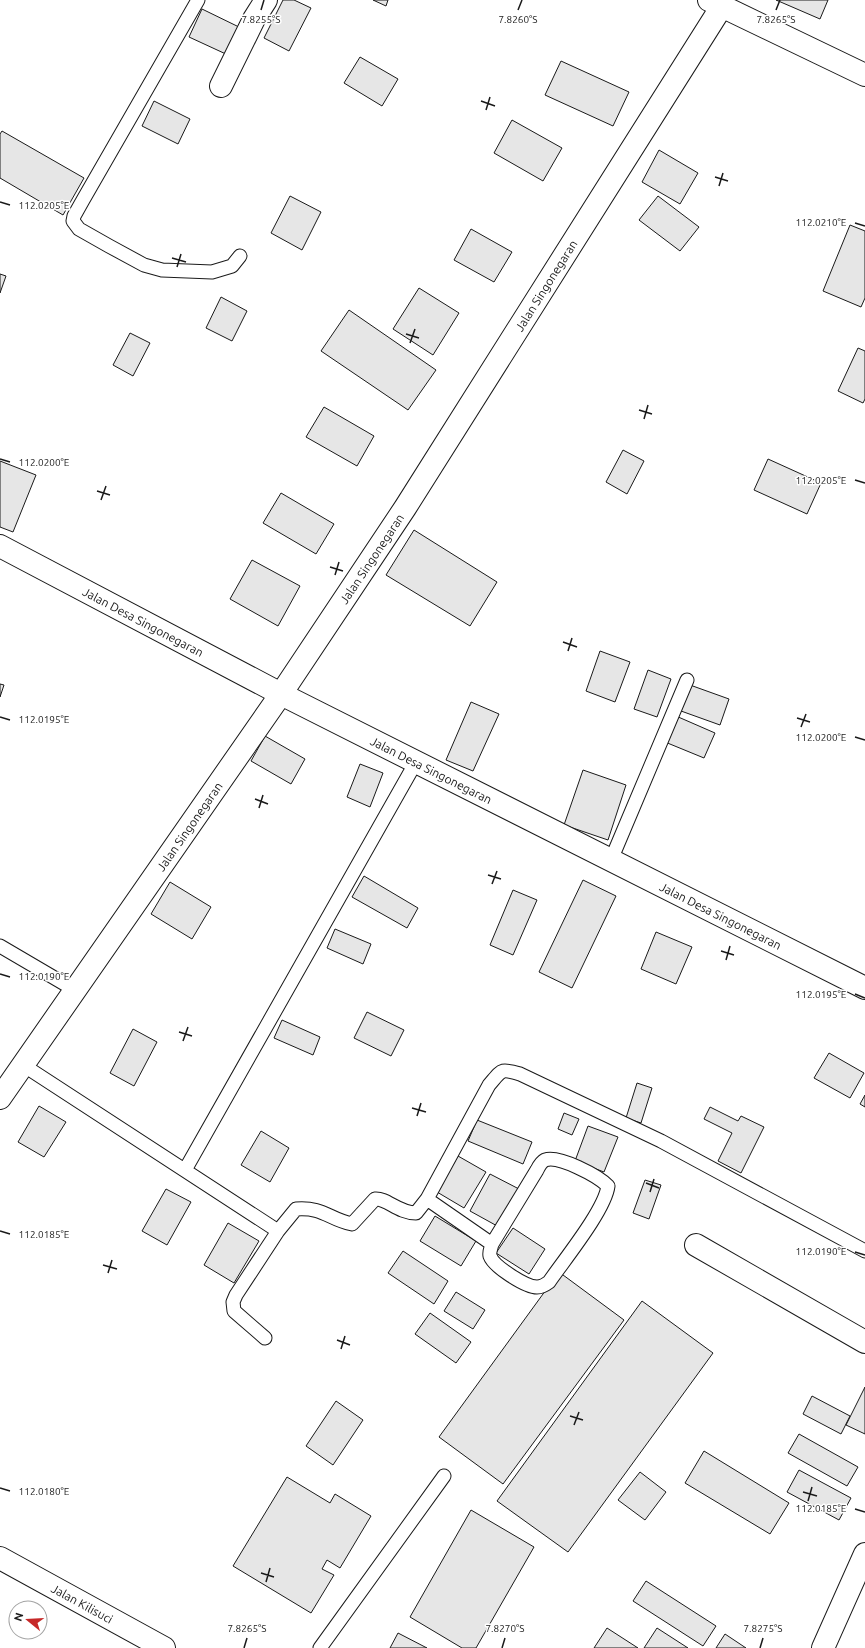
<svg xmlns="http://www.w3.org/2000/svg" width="865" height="1648" viewBox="0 0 865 1648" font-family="Ubuntu,sans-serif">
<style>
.building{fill:#e6e6e6;stroke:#1a1a1a}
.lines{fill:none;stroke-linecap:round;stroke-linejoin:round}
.lane-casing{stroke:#1a1a1a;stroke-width:15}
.street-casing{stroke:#1a1a1a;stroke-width:24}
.secondary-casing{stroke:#1a1a1a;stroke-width:24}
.lane{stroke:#fff;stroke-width:13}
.street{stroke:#fff;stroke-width:22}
.secondary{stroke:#fff;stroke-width:22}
.ticks{fill:none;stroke:#1a1a1a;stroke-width:1.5}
.labels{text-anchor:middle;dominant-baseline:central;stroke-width:3;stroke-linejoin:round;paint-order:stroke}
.street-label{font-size:12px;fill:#1a1a1a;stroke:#fff}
.ticks-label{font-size:10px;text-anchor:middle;fill:#1a1a1a;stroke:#fff;stroke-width:3;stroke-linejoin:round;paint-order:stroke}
</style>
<rect width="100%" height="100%" fill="#fff"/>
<!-- building -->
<path class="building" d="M 283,0 L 294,0 L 311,8 L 289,51 L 264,38 Z
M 373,0 L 388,0 L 386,6 Z
M 776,0 L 828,0 L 820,19 Z
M 202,9 L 241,28 L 228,55 L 189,37 Z
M 360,57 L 398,79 L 382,106 L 344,83 Z
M 561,61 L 629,92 L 613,126 L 545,95 Z
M 154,101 L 190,119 L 178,144 L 142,126 Z
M 512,120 L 562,148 L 543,181 L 494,153 Z
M 2,131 L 84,178 L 63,215 L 0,178 L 0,134 Z
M 659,150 L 698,173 L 680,204 L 642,182 Z
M 290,196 L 321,212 L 302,250 L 271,233 Z
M 658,196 L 699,227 L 680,251 L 639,220 Z
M 850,225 L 865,231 L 865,298 L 861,307 L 823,291 Z
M 471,229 L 512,252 L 494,282 L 454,260 Z
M 0,274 L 6,276 L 0,293 Z
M 419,288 L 459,313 L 433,355 L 393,329 Z
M 221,297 L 247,311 L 232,341 L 206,328 Z
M 349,310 L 436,370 L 408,410 L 321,351 Z
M 130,333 L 150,343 L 133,376 L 113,365 Z
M 858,348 L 865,351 L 865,399 L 863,403 L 838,391 Z
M 324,407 L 374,436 L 357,466 L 306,437 Z
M 623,450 L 644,461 L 627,494 L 606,482 Z
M 768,459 L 821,483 L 807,514 L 754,490 Z
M 0,461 L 36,475 L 13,532 L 0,527 Z
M 281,493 L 334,524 L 316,554 L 263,523 Z
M 414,530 L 497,582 L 470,626 L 386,575 Z
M 252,560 L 300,586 L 278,626 L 230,599 Z
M 600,651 L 630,662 L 615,702 L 586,691 Z
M 648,670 L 671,679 L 657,717 L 634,709 Z
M 0,684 L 4,685 L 0,697 Z
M 690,685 L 729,699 L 720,725 L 681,711 Z
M 471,702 L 499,714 L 473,771 L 446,760 Z
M 676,716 L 715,733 L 704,758 L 665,742 Z
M 265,736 L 305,759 L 291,784 L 251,761 Z
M 360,764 L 383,773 L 370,807 L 347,797 Z
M 583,770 L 626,785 L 608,840 L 564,825 Z
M 364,876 L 418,908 L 407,928 L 352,897 Z
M 583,880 L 616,896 L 572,988 L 539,972 Z
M 170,882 L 211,907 L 192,939 L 151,914 Z
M 513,890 L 537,900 L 513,955 L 490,945 Z
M 335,929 L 371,944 L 363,964 L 327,948 Z
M 656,932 L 692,947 L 676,984 L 641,969 Z
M 367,1012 L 404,1030 L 391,1056 L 354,1038 Z
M 282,1020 L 320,1037 L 313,1055 L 274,1038 Z
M 133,1029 L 157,1042 L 134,1086 L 110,1073 Z
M 829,1053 L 864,1073 L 850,1098 L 814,1078 Z
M 637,1083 L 652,1088 L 641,1123 L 626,1118 Z
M 865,1095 L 865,1107 L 860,1104 Z
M 39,1106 L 66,1122 L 44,1157 L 18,1142 Z
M 710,1107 L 738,1121 L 741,1116 L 764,1127 L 741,1173 L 718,1161 L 732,1133 L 704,1119 Z
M 564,1113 L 579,1119 L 572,1135 L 558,1129 Z
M 477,1120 L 532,1142 L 523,1164 L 468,1141 Z
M 588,1126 L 618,1137 L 604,1172 L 575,1161 Z
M 261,1131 L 289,1148 L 270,1182 L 241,1165 Z
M 458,1156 L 486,1172 L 464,1208 L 437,1192 Z
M 490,1174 L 519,1189 L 499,1227 L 470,1211 Z
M 645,1180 L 661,1185 L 649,1219 L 633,1213 Z
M 166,1189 L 191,1202 L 167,1245 L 142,1231 Z
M 435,1216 L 476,1241 L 461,1266 L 420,1241 Z
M 228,1223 L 259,1241 L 234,1283 L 204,1265 Z
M 513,1228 L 545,1249 L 529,1274 L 496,1253 Z
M 403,1251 L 448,1281 L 434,1304 L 388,1273 Z
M 559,1272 L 624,1320 L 503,1484 L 439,1437 Z
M 456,1292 L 485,1310 L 473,1329 L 444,1311 Z
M 642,1301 L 713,1353 L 568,1552 L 497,1501 Z
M 430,1313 L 471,1342 L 456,1363 L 415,1334 Z
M 865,1387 L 865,1434 L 846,1425 Z
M 812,1396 L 850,1416 L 841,1434 L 803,1414 Z
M 336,1401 L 363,1420 L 333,1465 L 306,1446 Z
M 799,1434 L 858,1467 L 847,1486 L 788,1453 Z
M 704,1451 L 789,1503 L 770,1534 L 685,1483 Z
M 799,1470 L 851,1498 L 839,1520 L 787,1492 Z
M 640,1472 L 666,1492 L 645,1520 L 618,1500 Z
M 287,1477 L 330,1503 L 335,1494 L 371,1516 L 340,1568 L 327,1560 L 322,1569 L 334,1575 L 311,1613 L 233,1566 Z
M 471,1510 L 534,1547 L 476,1648 L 462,1648 L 410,1617 Z
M 646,1581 L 716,1626 L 703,1646 L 633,1601 Z
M 607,1628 L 638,1648 L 594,1648 Z
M 657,1628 L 688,1648 L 644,1648 Z
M 398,1633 L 427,1648 L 390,1648 Z
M 725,1634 L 746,1648 L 716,1648 Z"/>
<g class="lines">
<!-- lane casing -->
<g class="lane-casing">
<path id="lane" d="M 198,0 L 83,200 L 74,216 L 73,221 L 79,229 L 109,246 L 144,265 L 162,270 L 212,272 L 232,266 L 240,256
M 611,860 L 687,680
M 0,946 L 75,990
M 23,1065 L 278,1231 L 236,1295 L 233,1302 L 234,1311 L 265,1338
M 185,1170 L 416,762
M 427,1199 L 489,1085 C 502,1070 500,1068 520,1074 L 661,1141 L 865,1251
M 278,1231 L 296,1209 C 324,1207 328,1219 352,1224 L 375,1199 C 387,1198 398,1213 416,1213 L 427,1199 L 492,1244 L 537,1170 C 539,1166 541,1162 545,1160 C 559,1155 598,1176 608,1186 C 605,1210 564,1260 549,1282 C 545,1285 542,1287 537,1287 C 526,1287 494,1267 490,1256 C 489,1252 491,1248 492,1244
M 320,1648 L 444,1476"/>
</g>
<!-- street casing -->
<g class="street-casing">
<g id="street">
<path d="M 221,86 L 254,19 L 266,0"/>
<path id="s1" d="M 0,546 L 281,694 L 865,988"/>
<path id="s2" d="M 0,1098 L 281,694 L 405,508 L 722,6"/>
<path d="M 696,1245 L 865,1342"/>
<path d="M 823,1648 L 865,1554"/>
</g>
</g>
<!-- secondary casing -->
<g class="secondary-casing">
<g id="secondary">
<path d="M 709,0 L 865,75"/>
<path id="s3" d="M 0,1558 L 164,1648"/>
</g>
</g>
<!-- lane -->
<use href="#lane" class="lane"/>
<!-- street -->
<use href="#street" class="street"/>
<!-- secondary -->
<use href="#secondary" class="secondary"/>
</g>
<!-- ticks -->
<path class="ticks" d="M 261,10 L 264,0M 518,10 L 522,0M 776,10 L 780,0M 481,101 L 495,106M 486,110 L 490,97M 715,177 L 728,181M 719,186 L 723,173M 0,202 L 10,205M 855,223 L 865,226M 172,258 L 186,262M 177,267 L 181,254M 406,334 L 419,338M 410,343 L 415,329M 639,410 L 652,414M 644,419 L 648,405M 0,459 L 10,462M 855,480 L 865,483M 97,491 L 110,495M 101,500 L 106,486M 330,567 L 343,571M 335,575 L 339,562M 563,642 L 577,647M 568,651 L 572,638M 0,717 L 10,720M 797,718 L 810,722M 801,727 L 806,714M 855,737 L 865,740M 255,799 L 268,804M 259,808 L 263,795M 488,875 L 501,879M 492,884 L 497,871M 721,951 L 734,955M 726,960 L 730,946M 0,974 L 10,977M 855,994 L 865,998M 179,1032 L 192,1036M 183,1041 L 188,1027M 412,1108 L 426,1112M 417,1116 L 421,1103M 646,1183 L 659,1188M 650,1192 L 654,1179M 0,1231 L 10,1234M 855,1252 L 865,1255M 103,1265 L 117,1269M 108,1273 L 112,1260M 337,1340 L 350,1345M 341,1349 L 345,1336M 570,1416 L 583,1420M 574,1425 L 579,1412M 0,1488 L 10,1491M 803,1492 L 817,1496M 808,1501 L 812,1487M 855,1509 L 865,1512M 261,1573 L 274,1577M 266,1582 L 270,1568M 244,1648 L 247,1638M 502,1648 L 505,1638M 760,1648 L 763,1638"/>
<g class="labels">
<!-- street labels -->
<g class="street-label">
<text stroke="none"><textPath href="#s2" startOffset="979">Jalan Singonegaran</textPath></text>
<text stroke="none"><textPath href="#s2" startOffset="655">Jalan Singonegaran</textPath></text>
<text stroke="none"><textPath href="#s1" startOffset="162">Jalan Desa Singonegaran</textPath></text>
<text stroke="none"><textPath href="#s1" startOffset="486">Jalan Desa Singonegaran</textPath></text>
<text stroke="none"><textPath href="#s2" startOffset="331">Jalan Singonegaran</textPath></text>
<text stroke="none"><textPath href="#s1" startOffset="810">Jalan Desa Singonegaran</textPath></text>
<text stroke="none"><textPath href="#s3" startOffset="94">Jalan Kilisuci</textPath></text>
</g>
</g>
<g class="ticks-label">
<text x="261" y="23">7.8255°S</text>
<text x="518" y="23">7.8260°S</text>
<text x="776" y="23">7.8265°S</text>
<text x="44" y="209">112.0205°E</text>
<text x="821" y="226">112.0210°E</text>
<text x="44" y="466">112.0200°E</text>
<text x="821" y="484">112.0205°E</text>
<text x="44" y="723">112.0195°E</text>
<text x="821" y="741">112.0200°E</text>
<text x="44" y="980">112.0190°E</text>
<text x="821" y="998">112.0195°E</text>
<text x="44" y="1238">112.0185°E</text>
<text x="821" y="1255">112.0190°E</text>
<text x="44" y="1495">112.0180°E</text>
<text x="821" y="1512">112.0185°E</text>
<text x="247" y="1632">7.8265°S</text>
<text x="505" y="1632">7.8270°S</text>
<text x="763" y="1632">7.8275°S</text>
</g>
<!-- north arrow -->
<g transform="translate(28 1620) rotate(288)"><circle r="19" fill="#ffffff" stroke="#a3a3a3"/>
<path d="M0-3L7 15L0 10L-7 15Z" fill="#c62828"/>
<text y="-6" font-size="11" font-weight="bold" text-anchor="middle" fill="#1a1a1a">N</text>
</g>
</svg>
